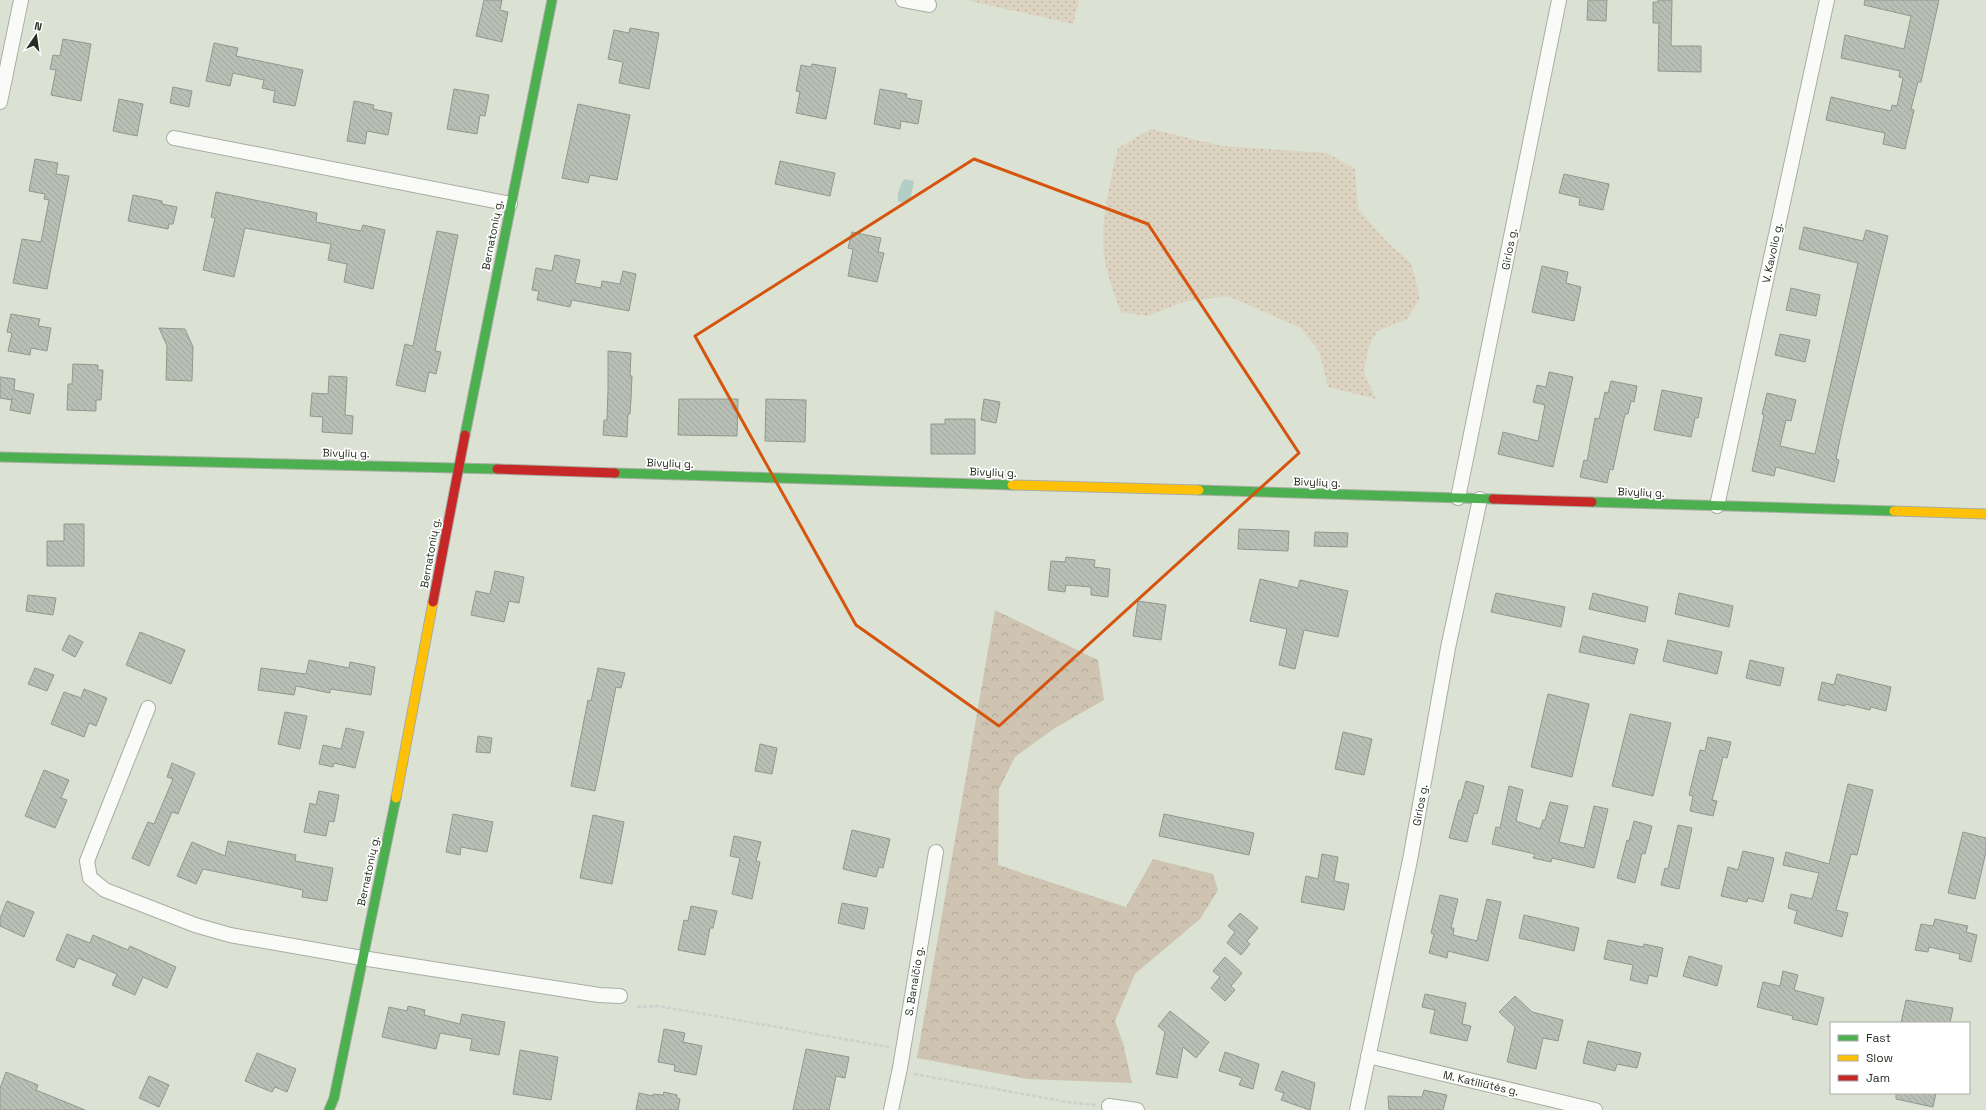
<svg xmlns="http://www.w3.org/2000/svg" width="1986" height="1110" viewBox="0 0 1986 1110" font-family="'Space Grotesk',sans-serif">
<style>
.grass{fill:url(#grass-dots)}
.forest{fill:url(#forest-crowns)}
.water{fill:#b2cec6}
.building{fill:url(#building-back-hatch);stroke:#90988e}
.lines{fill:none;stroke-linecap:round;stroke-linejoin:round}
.street-casing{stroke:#a8ada2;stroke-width:16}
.fast-casing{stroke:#a8ada2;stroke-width:11}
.slow-casing{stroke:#a8ada2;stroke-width:11}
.jam-casing{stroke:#a8ada2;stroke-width:11}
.path{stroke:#ced0cc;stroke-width:2.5;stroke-dasharray:4 2;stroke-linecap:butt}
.street{stroke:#fafbf8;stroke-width:14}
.fast{stroke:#4caf50;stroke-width:9}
.slow{stroke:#ffc107;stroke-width:9}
.jam{stroke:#c62828;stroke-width:9}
.marked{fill:none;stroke:#d5550e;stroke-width:3;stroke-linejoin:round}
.labels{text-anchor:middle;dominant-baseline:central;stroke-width:3.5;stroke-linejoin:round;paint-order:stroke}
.street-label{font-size:11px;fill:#282d22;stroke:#fff}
</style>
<defs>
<pattern id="grass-dots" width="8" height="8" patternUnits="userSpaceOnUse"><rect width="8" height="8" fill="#dcd3c0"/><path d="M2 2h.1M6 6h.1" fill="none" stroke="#bdb5a5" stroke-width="1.8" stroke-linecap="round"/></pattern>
<pattern id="forest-crowns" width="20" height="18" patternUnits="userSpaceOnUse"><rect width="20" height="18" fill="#cec4b1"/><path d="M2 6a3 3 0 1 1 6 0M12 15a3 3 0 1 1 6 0" fill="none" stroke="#b1a998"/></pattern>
<pattern id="building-back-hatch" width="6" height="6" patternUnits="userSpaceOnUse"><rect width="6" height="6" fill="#b8c0b6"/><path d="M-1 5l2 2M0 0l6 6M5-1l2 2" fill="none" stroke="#9ea59c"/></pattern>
</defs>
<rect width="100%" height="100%" fill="#dbe2d3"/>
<!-- grass -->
<path class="grass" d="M 966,0 L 1079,0 L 1073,24 Z
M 1151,129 L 1222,146 L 1327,153 L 1355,169 L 1358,209 L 1387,242 L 1411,263 L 1420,298 L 1407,319 L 1377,331 L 1368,348 L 1364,373 L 1376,399 L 1328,387 L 1319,351 L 1301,328 L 1228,296 L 1182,302 L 1148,316 L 1121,312 C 1113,290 1103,266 1103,241 C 1103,210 1111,178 1118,148 Z"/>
<!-- forest -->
<path class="forest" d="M 995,610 L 1098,660 L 1104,700 L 1055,728 L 1015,757 L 999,789 L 998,865 L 1126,907 L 1153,859 L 1213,874 L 1218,890 L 1200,919 L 1135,974 L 1115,1021 L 1123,1043 L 1132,1083 L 1027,1079 L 917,1058 Z"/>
<!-- water -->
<path class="water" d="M 905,179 L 914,181 L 910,201 C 906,204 902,203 898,201 C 897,195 900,183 905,179 Z"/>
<!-- building -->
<path class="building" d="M 484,0 L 502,0 L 500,10 L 508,12 L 502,42 L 476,36 Z
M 1588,0 L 1607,0 L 1606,21 L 1587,20 Z
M 1658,0 L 1672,0 L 1671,46 L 1701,46 L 1701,72 L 1658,71 L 1659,23 L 1653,23 L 1653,2 L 1658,2 Z
M 1865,0 L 1939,0 L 1921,82 L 1918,82 L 1911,109 L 1914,110 L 1905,149 L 1883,144 L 1885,133 L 1826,120 L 1831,97 L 1891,111 L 1892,105 L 1897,106 L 1903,78 L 1899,77 L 1900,71 L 1841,58 L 1845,35 L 1904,49 L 1911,16 L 1864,5 Z
M 630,28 L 659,33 L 649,89 L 619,83 L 623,62 L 608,59 L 614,30 L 629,33 Z
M 63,39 L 91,44 L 81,101 L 51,95 L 56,70 L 50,69 L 53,55 L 60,56 Z
M 214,43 L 238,48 L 236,56 L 303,70 L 295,106 L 273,102 L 275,91 L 262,88 L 264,80 L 233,73 L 230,86 L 206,81 Z
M 812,64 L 836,68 L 826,119 L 796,113 L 800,92 L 796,91 L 801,65 L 811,67 Z
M 173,87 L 192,91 L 189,107 L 170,103 Z
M 454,89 L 489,95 L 485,116 L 480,115 L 477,134 L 447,129 Z
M 880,89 L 907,94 L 906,98 L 922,101 L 918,124 L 901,121 L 900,129 L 874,124 Z
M 119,99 L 143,104 L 137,136 L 113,131 Z
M 354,101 L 374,105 L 373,109 L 392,113 L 388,135 L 367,131 L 365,144 L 347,141 Z
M 578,104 L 630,115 L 617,180 L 590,175 L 588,183 L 562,178 Z
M 35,159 L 58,163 L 56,174 L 69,176 L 47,289 L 13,283 L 22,239 L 41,242 L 49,200 L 44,199 L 45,194 L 29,191 Z
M 780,161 L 835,173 L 830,196 L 775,184 Z
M 1564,174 L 1609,184 L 1603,210 L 1579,205 L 1580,198 L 1559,193 Z
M 216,192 L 317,213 L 316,222 L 361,231 L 363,225 L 385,230 L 373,289 L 344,282 L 347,264 L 328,260 L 331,244 L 245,228 L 234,277 L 203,270 L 215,218 L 211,217 Z
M 133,195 L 162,201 L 162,204 L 177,207 L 173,224 L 169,224 L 168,229 L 128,221 Z
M 1804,227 L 1863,241 L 1866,230 L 1888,236 L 1843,425 L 1836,459 L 1839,460 L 1834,482 L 1776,467 L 1774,476 L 1752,471 L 1764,415 L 1762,414 L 1767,393 L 1796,400 L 1791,421 L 1786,420 L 1780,446 L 1815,454 L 1858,263 L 1799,249 Z
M 437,231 L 458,235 L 435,351 L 441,352 L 436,374 L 429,372 L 425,392 L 396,385 L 405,344 L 413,346 Z
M 852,232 L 881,238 L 878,252 L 884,253 L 877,282 L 848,276 L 853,249 L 848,248 Z
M 555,255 L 580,260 L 575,283 L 601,288 L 602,281 L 620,284 L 623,271 L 636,274 L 629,311 L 572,300 L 570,307 L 537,300 L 539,291 L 532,290 L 536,268 L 552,271 Z
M 1542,266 L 1568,272 L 1566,283 L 1581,287 L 1574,321 L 1532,312 Z
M 1791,288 L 1820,295 L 1816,316 L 1786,310 Z
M 11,314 L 40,319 L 38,326 L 51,328 L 47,351 L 31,348 L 30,355 L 8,351 L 12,333 L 7,332 Z
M 159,328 L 185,329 L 193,347 L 192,381 L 166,380 L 167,346 Z
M 1780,334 L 1810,340 L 1805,362 L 1775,355 Z
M 608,351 L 631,353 L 630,376 L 632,376 L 631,399 L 630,414 L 628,414 L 627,437 L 603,435 L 604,420 L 607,420 L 608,389 Z
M 73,364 L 98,365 L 98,370 L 103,370 L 101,400 L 96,400 L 96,411 L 67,410 L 68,384 L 72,384 Z
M 1549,372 L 1573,377 L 1553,467 L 1498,454 L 1503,432 L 1538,441 L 1545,405 L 1533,402 L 1537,385 L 1546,387 Z
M 329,376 L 347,377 L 345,415 L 353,416 L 352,434 L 322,432 L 323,417 L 310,416 L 312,393 L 328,394 Z
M 0,377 L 15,379 L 14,390 L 34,394 L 30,414 L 10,410 L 12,398 L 12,400 L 0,398 Z
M 1611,381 L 1637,386 L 1634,402 L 1631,401 L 1628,414 L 1625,414 L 1613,470 L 1610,469 L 1607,483 L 1580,477 L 1584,460 L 1587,461 L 1595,418 L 1599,419 L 1605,392 L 1608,393 Z
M 1662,390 L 1702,398 L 1698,418 L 1695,418 L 1691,437 L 1654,430 Z
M 679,399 L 738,399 L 737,436 L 678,435 Z
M 766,399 L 806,400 L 805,442 L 765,441 Z
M 984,399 L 1000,402 L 996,423 L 981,420 Z
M 945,419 L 975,419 L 975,454 L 931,454 L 931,424 L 945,424 Z
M 64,524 L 84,524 L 84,566 L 47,566 L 47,541 L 64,541 Z
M 1239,529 L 1289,531 L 1288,551 L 1238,549 Z
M 1315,532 L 1348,533 L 1347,547 L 1314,546 Z
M 1066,557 L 1095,560 L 1094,567 L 1110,569 L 1108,597 L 1091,595 L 1091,587 L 1066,585 L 1065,592 L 1048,590 L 1051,561 L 1065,562 Z
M 495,571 L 524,577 L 519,603 L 509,601 L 504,622 L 471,615 L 476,591 L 490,594 Z
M 1260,579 L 1298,588 L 1300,580 L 1348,591 L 1338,637 L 1304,630 L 1295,669 L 1279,665 L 1287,629 L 1250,621 Z
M 1496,593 L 1565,607 L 1561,627 L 1491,612 Z
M 1593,593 L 1648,607 L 1645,622 L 1589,609 Z
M 1679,593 L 1733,606 L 1729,627 L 1675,614 Z
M 28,595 L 56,598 L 53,615 L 26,611 Z
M 1138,601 L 1166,605 L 1161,640 L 1133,636 Z
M 140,632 L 185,650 L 171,684 L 126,665 Z
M 69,635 L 83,642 L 75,657 L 62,650 Z
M 1583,636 L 1638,649 L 1634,664 L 1579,652 Z
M 1668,640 L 1722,652 L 1717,674 L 1663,661 Z
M 309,660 L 349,668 L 350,662 L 375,667 L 371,695 L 330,689 L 330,693 L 296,686 L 294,695 L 258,690 L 261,668 L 306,674 Z
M 1750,660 L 1784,668 L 1780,686 L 1746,678 Z
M 35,668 L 54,675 L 47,691 L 28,684 Z
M 598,668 L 625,673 L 621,688 L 616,687 L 595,791 L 571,786 L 588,700 L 591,701 Z
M 1837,674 L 1891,687 L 1886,711 L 1871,707 L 1870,710 L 1845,704 L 1845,706 L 1818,700 L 1822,682 L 1834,685 Z
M 84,689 L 107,698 L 96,726 L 89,723 L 84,737 L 51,724 L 64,692 L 81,698 Z
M 1548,694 L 1589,704 L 1572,777 L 1531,767 Z
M 285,712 L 307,716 L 300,749 L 278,744 Z
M 1630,714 L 1671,723 L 1653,796 L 1612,786 Z
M 346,728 L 364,732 L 355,768 L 334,763 L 333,767 L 319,764 L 323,745 L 341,749 Z
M 1343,732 L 1372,739 L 1364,775 L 1335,769 Z
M 478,736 L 492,738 L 490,753 L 476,752 Z
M 1708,737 L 1731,742 L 1727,758 L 1723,757 L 1716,786 L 1712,800 L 1717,801 L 1713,816 L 1690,811 L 1693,796 L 1689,795 L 1700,750 L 1705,751 Z
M 760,744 L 777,748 L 772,774 L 755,771 Z
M 172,763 L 195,773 L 178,814 L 172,812 L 149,866 L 132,858 L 148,822 L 154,824 L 173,779 L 167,777 Z
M 44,770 L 69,780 L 61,798 L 67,800 L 55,828 L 25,816 Z
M 1466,781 L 1484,786 L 1477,814 L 1474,813 L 1467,842 L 1449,838 L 1459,800 L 1461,800 Z
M 1848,784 L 1873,790 L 1857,855 L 1851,854 L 1836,910 L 1848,913 L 1842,937 L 1794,923 L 1797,911 L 1788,908 L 1791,894 L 1812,899 L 1819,873 L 1783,865 L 1786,852 L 1829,864 Z
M 1509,786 L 1523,790 L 1516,821 L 1540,829 L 1543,820 L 1545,820 L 1550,802 L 1568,806 L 1559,842 L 1584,848 L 1594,806 L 1608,809 L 1594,868 L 1552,858 L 1551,862 L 1533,858 L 1535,854 L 1492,844 L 1496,827 L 1500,828 Z
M 319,791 L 339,795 L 334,822 L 329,821 L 326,836 L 304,832 L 310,803 L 316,805 Z
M 453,814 L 493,822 L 487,852 L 461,847 L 460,855 L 446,852 Z
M 1164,814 L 1254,833 L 1249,855 L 1159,836 Z
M 593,815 L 624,822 L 612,884 L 580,878 Z
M 1634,821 L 1652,826 L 1645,854 L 1642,853 L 1635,883 L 1617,878 L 1627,840 L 1629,841 Z
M 1678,825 L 1692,828 L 1679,889 L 1661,885 L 1665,868 L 1668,869 Z
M 852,830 L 890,839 L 883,868 L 879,867 L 876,877 L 843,869 Z
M 1963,832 L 1986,838 L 1986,852 L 1975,899 L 1948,893 Z
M 734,836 L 761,842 L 756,861 L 760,862 L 752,899 L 732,894 L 740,858 L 730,856 Z
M 228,841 L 296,855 L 295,861 L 333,868 L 327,901 L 302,897 L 303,890 L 203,869 L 196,884 L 177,876 L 192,842 L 225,856 Z
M 1743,851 L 1774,858 L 1763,902 L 1748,898 L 1747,902 L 1721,896 L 1728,867 L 1738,870 Z
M 1322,854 L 1338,857 L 1334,881 L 1349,884 L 1344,910 L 1301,902 L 1306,876 L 1318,879 Z
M 1440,895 L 1458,899 L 1451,928 L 1454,928 L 1453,935 L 1477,941 L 1487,899 L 1501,902 L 1488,961 L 1448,951 L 1447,958 L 1429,953 L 1434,934 L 1431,933 Z
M 7,901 L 34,912 L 24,937 L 0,926 L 0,918 Z
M 842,903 L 868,908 L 864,929 L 838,923 Z
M 691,906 L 717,911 L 713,928 L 710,928 L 705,955 L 678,950 L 684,920 L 688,921 Z
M 1240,913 L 1258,928 L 1247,941 L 1250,944 L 1241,955 L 1227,943 L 1235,932 L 1228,926 Z
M 1524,915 L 1579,928 L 1574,951 L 1519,938 Z
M 1935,919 L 1968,926 L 1966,932 L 1977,935 L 1971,962 L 1959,959 L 1960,954 L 1929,947 L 1928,952 L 1915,950 L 1921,924 L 1933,926 Z
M 67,934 L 90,943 L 93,935 L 128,950 L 130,946 L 176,967 L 167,988 L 143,977 L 135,995 L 112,985 L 117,974 L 78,958 L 74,968 L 56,960 Z
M 1608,940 L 1643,947 L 1644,944 L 1663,948 L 1657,977 L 1649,975 L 1647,984 L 1630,980 L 1633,965 L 1604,959 Z
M 1689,956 L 1722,966 L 1717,986 L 1683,976 Z
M 1225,957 L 1242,973 L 1231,986 L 1235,990 L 1225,1001 L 1211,988 L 1220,977 L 1213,971 Z
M 1783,971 L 1798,975 L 1794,990 L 1824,998 L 1817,1025 L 1792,1019 L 1793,1016 L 1757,1007 L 1763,982 L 1780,986 Z
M 1425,994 L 1466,1003 L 1462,1024 L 1471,1026 L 1467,1041 L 1430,1033 L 1435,1010 L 1422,1007 Z
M 1515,996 L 1532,1012 L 1563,1020 L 1558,1041 L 1543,1038 L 1536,1069 L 1507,1062 L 1515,1027 L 1499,1012 Z
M 1906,1000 L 1953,1008 L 1950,1023 L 1901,1023 Z
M 408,1006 L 425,1010 L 424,1015 L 460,1024 L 462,1014 L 505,1022 L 499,1055 L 470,1050 L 472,1039 L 440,1033 L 436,1049 L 382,1037 L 389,1007 L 407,1011 Z
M 1170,1011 L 1209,1042 L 1196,1058 L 1183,1047 L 1177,1078 L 1156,1074 L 1165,1032 L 1158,1026 Z
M 664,1029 L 685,1033 L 683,1042 L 702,1046 L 696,1075 L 674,1071 L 675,1065 L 658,1062 Z
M 1588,1041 L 1641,1053 L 1637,1068 L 1617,1064 L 1615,1071 L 1583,1063 Z
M 806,1049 L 849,1057 L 845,1078 L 836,1076 L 829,1110 L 793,1110 Z
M 520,1050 L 558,1057 L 551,1100 L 513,1094 Z
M 1225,1052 L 1259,1064 L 1253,1089 L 1239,1085 L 1242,1078 L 1219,1071 Z
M 257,1053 L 296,1069 L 287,1092 L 275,1087 L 272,1092 L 245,1081 Z
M 1282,1071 L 1315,1083 L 1310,1110 L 1281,1100 L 1284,1093 L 1275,1090 Z
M 6,1072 L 38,1085 L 36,1090 L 85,1110 L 0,1110 L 0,1088 Z
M 149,1076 L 169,1085 L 159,1107 L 139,1098 Z
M 1424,1090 L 1447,1095 L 1443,1110 L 1389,1110 L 1388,1096 L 1422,1097 Z
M 664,1092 L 677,1095 L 677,1098 L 680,1099 L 678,1110 L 636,1110 L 639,1093 L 653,1096 L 653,1094 L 663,1095 Z
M 1896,1093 L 1936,1093 L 1933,1107 L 1896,1099 Z"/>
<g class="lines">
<!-- street casing -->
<g class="street-casing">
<path id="street" d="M 903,0 L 929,5
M 0,102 L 21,0
M 174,138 L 510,204
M 1458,498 L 1559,0
M 1717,506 L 1827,0
M 148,708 L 87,861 L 90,878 L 105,890 L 195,925 L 230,935 L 362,958 L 599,995 L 620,996
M 1368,1056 L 1595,1110
M 1109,1106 L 1137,1110
M 891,1110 L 900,1068 L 936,852
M 1357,1110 L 1410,860 L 1448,648 L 1480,499"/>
</g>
<!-- fast casing -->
<g class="fast-casing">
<path id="fast" d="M 465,435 L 552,0
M 0,457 L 497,469
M 615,473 L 1012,485
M 1199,490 L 1493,499
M 1592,502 L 1894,511
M 329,1110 L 334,1098 L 396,798"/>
</g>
<!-- slow casing -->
<g class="slow-casing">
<path id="slow" d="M 1012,485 L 1199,490
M 1894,511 L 1986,514
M 396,798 L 433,602"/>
</g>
<!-- jam casing -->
<g class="jam-casing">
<path id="jam" d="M 497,469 L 615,473
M 1493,499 L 1592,502
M 433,602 L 465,435"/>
</g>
<!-- path -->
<path class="path" d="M 637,1007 L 659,1006 L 889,1047
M 914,1074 L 1067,1102 L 1096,1105"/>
<!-- street -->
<use href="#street" class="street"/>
<!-- fast -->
<use href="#fast" class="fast"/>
<!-- slow -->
<use href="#slow" class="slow"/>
<!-- jam -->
<use href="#jam" class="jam"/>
</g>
<!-- marked area -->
<path class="marked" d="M 974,159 L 1148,224 L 1299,453 L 999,726 L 856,625 L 695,336 Z"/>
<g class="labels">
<!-- street labels -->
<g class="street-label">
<text transform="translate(492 235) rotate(-79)">Bernatonių g.</text>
<text transform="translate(1509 249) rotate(-79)">Girios g.</text>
<text transform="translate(1772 253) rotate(-78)">V. Kavolio g.</text>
<text transform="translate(346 453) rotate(1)">Bivylių g.</text>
<text transform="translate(670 463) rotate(2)">Bivylių g.</text>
<text transform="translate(993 472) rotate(2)">Bivylių g.</text>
<text transform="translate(1317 482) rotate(2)">Bivylių g.</text>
<text transform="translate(1641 492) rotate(2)">Bivylių g.</text>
<text transform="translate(430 553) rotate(-80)">Bernatonių g.</text>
<text transform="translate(1420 805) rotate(-80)">Girios g.</text>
<text transform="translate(368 871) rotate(-78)">Bernatonių g.</text>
<text transform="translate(914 981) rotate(-81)">S. Banaičio g.</text>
<text transform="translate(1481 1083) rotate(13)">M. Katiliūtės g.</text>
</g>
</g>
<!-- legend -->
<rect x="1830" y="1022" width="140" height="72" fill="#ffffff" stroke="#a9aba7"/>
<rect x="1838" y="1035" width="20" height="6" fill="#4caf50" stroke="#a9aba7"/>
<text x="1866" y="1042" font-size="12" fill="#282d22">Fast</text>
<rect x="1838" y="1055" width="20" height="6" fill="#ffc107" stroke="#a9aba7"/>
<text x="1866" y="1062" font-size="12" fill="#282d22">Slow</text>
<rect x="1838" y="1075" width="20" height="6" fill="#c62828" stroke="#a9aba7"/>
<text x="1866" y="1082" font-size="12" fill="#282d22">Jam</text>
<!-- north arrow -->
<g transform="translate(36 36) rotate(13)" stroke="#ffffff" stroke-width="3" paint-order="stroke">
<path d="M0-3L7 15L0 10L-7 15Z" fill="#282d22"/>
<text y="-6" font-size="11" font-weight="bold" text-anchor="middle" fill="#282d22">N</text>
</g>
</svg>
